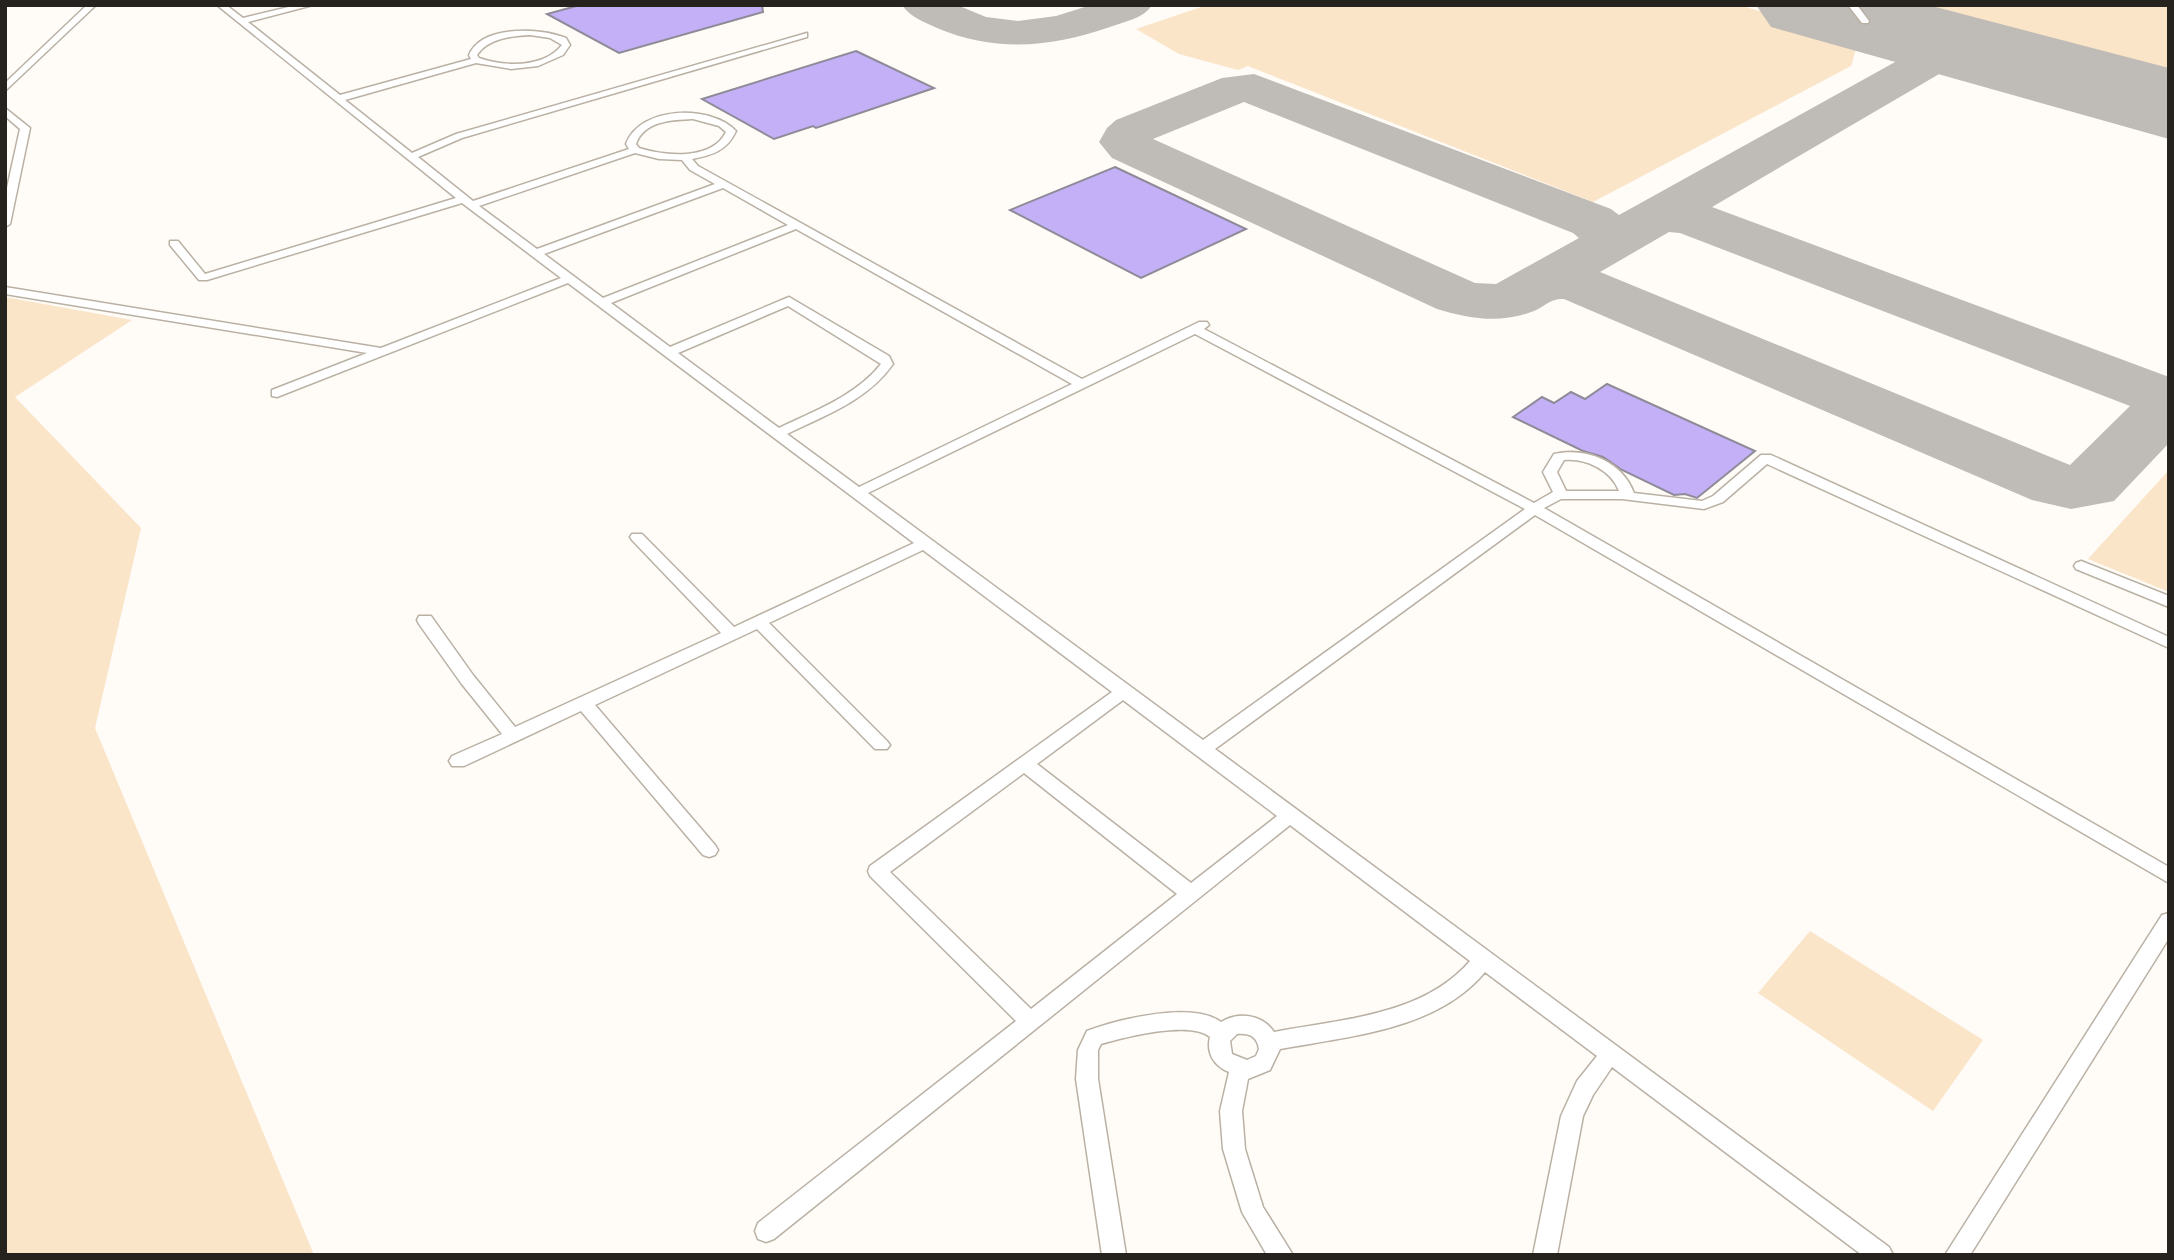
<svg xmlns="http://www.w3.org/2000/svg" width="2174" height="1260" viewBox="0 0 2174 1260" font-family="'Noto Serif',serif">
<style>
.green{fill:#fae5c9}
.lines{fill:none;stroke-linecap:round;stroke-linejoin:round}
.taxiway{fill:#bfbbb6;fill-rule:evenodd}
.runway{fill:#bfbbb6;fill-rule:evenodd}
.building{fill:#c4b0f7;stroke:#8e8b98;stroke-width:2}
.lane-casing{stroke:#bab1a5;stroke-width:3}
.lane{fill:#fff;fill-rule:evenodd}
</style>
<rect width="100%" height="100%" fill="#fffbf6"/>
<!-- green -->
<path class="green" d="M 1207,5 L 1738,5 L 1859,39 L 1851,66 L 1593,202 L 1248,66 L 1238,70 L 1179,54 L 1136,29 Z
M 1881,5 L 2169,5 L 2169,83 Z
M 5,297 L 132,320 L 15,397 L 141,528 L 95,728 L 314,1255 L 5,1255 Z
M 2169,470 L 2169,592 L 2088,559 Z
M 1810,931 L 1983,1040 L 1933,1111 L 1758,993 Z"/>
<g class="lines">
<!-- taxiway -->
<path class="taxiway" d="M 902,5 L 957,5 L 986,17 L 1018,21 L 1056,16 L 1091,5 L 1152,5 C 1143,19 1126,21 1110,27 C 1052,47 996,53 937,28 C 924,22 910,17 902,5 Z
M 1949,37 L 1971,37 L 1987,41 L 1993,50 L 1987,59 L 1958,63 L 1712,207 L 2169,377 L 2169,443 L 2114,501 L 2071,509 L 2032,500 L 1564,299 C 1551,298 1545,306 1534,311 C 1501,324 1470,319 1437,309 L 1112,158 L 1099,142 L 1107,128 L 1116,120 L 1222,78 L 1254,74 L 1611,209 L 1619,215 L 1933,41 ZM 1244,102 L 1573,233 L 1579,238 L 1496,284 L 1475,283 L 1153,139 ZM 1669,232 L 1680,233 L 2130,406 L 2070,465 L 1600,272 Z"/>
<!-- runway -->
<path class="runway" d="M 1756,5 L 1928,5 L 2169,68 L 2169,139 L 1771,27 Z"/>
</g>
<!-- building -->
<path class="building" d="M 580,5 L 762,5 L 763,12 L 619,53 L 547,14 Z
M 856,51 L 934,88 L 816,128 L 813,126 L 774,139 L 702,99 Z
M 1115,167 L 1246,229 L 1141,278 L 1010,210 Z
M 1607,384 L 1755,451 L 1697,498 L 1685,494 L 1674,495 L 1622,470 L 1603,457 L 1583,451 L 1513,417 L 1542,397 L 1554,403 L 1571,392 L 1585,399 Z"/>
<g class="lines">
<!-- lane casing -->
<g class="lane-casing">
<path id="lane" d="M 87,5 L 96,5 L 5,91 L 5,83 Z
M 217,5 L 226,5 L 243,18 L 297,5 L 313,5 L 248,22 L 340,95 L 471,59 L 469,55 C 482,24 541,28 566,38 L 570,45 L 563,55 L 538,66 L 511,69 L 476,63 L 345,100 L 412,153 L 456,134 L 807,33 L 807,37 L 462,138 L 418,157 L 473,201 L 629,149 L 626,144 C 640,106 710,104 736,131 C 727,151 712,155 692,159 L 698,166 L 1082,379 L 1199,322 L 1207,322 L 1209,325 L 1204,329 L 1534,503 L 1553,492 L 1543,472 L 1554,454 C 1586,447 1622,461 1634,493 L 1702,501 L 1713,496 L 1761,455 L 1771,455 L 2169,637 L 2169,648 L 1767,464 L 1723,502 L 1704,509 L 1622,499 L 1561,499 L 1544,508 L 2169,867 L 2169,883 L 1535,515 L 1215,749 L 1889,1247 L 1893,1255 L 1862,1255 L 1612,1067 L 1593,1095 L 1583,1116 L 1557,1255 L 1533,1255 L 1561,1116 L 1577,1081 L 1597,1056 L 1485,972 C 1437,1030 1350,1036 1280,1049 L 1270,1070 L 1248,1079 L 1242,1111 L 1245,1149 L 1263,1207 L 1293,1255 L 1267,1255 L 1242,1212 L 1223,1149 L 1220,1111 L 1229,1072 C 1214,1066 1206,1053 1210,1037 C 1191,1020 1125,1037 1101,1044 L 1098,1050 L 1098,1079 L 1126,1255 L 1102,1255 L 1076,1079 L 1078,1050 L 1087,1031 C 1119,1019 1192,1001 1221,1022 C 1239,1011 1263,1015 1274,1032 C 1341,1019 1423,1016 1470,961 L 1290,825 L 774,1239 L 766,1242 L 758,1239 L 755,1231 L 758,1223 L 1016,1021 L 870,876 L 868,871 L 870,866 L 1112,692 L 923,550 L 769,623 L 887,741 L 890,745 L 887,749 L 875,749 L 757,629 L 595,705 L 715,845 L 718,850 L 715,855 L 709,857 L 703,855 L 581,711 L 464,766 L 452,766 L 449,761 L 452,756 L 502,734 L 461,683 L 419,624 L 417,620 L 419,616 L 431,616 L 473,675 L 515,727 L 721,633 L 632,540 L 630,537 L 632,534 L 642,534 L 734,627 L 914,543 L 568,283 L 277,397 L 272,396 L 272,390 L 367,353 L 5,294 L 5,287 L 381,348 L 561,278 L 462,203 L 207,280 L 199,280 L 170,245 L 170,241 L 178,241 L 205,274 L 456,198 ZM 530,35 L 550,38 L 562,45 C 544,68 505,67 479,58 L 477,55 C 488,38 512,36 530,35 ZM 693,119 L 719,126 L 726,132 C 712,161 665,156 639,148 L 636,144 C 644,121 671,120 693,119 ZM 635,153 L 659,159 L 682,160 L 690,170 L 715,184 L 537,249 L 479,206 ZM 723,188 L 788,225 L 603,298 L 544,254 ZM 796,229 L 1072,384 L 859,487 L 787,434 C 826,415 868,400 893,364 L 889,356 L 789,297 L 670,347 L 611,303 ZM 788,306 L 881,364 C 856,396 814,411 779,428 L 678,353 ZM 1195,334 L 1525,509 L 1203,740 L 868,493 ZM 1564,460 C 1586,458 1611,470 1619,491 L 1566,491 L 1557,472 ZM 1123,700 L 1277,816 L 1191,883 L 1037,764 ZM 1024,773 L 1177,894 L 1031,1009 L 890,872 ZM 1237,1034 C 1249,1033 1257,1036 1259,1049 L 1256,1056 L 1247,1060 L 1232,1054 L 1230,1041 Z
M 1848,5 L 1857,5 L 1869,21 L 1868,23 L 1862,23 Z
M 5,108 L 30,128 L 10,224 L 5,227 L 5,197 L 20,129 L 5,116 Z
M 2081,561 L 2169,596 L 2169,607 L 2076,569 L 2074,566 L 2076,563 Z
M 2169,913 L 2169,938 L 1970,1255 L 1945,1255 L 2162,915 Z"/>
</g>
<!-- lane -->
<use href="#lane" class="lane"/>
</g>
<!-- border -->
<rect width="2174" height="1260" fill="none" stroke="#26231e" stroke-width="14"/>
</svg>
